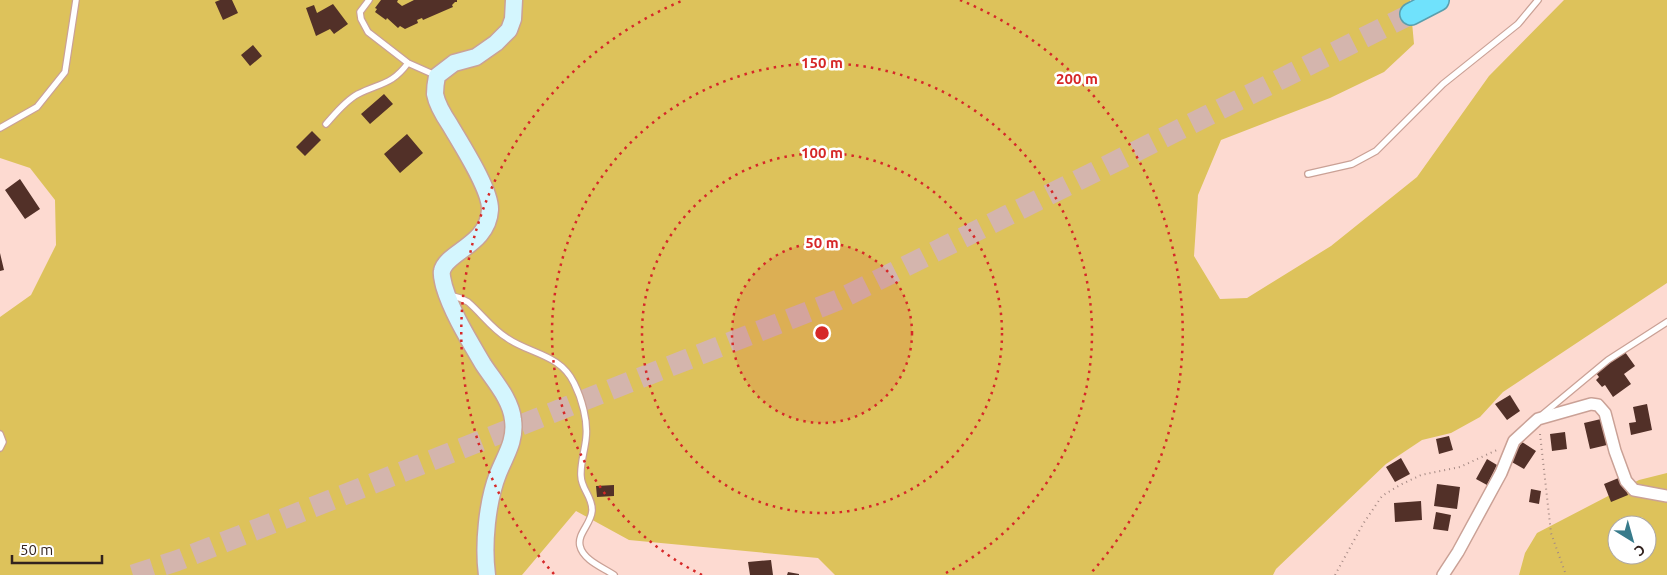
<svg xmlns="http://www.w3.org/2000/svg" width="1667" height="575" viewBox="0 0 1667 575" font-family="Ubuntu,sans-serif">
<style>
.green{fill:#ddc25b;fill-rule:evenodd}
.building{fill:#523028}
.lines{fill:none;stroke-linecap:round;stroke-linejoin:round}
.highway-tunnel{stroke:#d4b5ad;stroke-width:21;stroke-dasharray:21 11;stroke-linecap:butt}
.lane-casing{stroke:#caa196;stroke-width:8}
.street-casing{stroke:#caa196;stroke-width:14}
.secondary-casing{stroke:#caa196;stroke-width:19}
.highway-casing{stroke:#5a9fae;stroke-width:24}
.path{stroke:#a58a84;stroke-width:2;stroke-dasharray:1 4;stroke-linecap:butt}
.lane{stroke:#fff;stroke-width:5.5}
.street{stroke:#fff;stroke-width:11}
.secondary{stroke:#d4f6fe;stroke-width:16}
.highway{stroke:#70e2fc;stroke-width:21}
.ring{fill:none;stroke:#d62828;stroke-width:2.5;stroke-dasharray:2.5 5}
.centre{fill:#d62828;stroke:#fff;stroke-width:2.5}
.ring-label{font-size:15px;text-anchor:middle;font-weight:bold;fill:#d62828;stroke:#fff;stroke-width:5;stroke-linejoin:round;paint-order:stroke}
</style>
<rect width="100%" height="100%" fill="#fddad1"/>
<!-- green -->
<path class="green" d="M 0,0 L 1410,0 L 1414,44 L 1384,72 L 1330,98 L 1221,140 L 1198,195 L 1194,256 L 1220,299 L 1247,298 L 1331,246 L 1417,177 L 1489,76 L 1564,0 L 1667,0 L 1667,283 L 1503,392 L 1480,417 L 1451,433 L 1422,440 L 1386,464 L 1276,569 L 1273,575 L 835,575 L 818,558 L 629,540 L 576,511 L 522,575 L 0,575 L 0,317 L 31,295 L 56,245 L 55,200 L 30,168 L 0,158 Z
M 1667,473 L 1667,575 L 1519,575 L 1525,553 L 1537,533 L 1639,480 ZM 1617,525 L 1647,525 L 1647,555 L 1617,555 Z"/>
<!-- building -->
<path class="building" d="M 220,0 L 232,0 L 238,13 L 223,20 L 215,2 Z
M 381,0 L 398,0 L 397,2 L 402,6 L 414,0 L 457,0 L 457,2 L 455,2 L 452,5 L 453,7 L 423,20 L 422,18 L 417,20 L 418,23 L 405,29 L 400,26 L 398,28 L 387,18 L 386,20 L 375,12 L 377,9 L 375,8 Z
M 333,4 L 348,24 L 334,34 L 330,29 L 316,36 L 306,8 L 314,5 L 317,13 Z
M 253,45 L 262,56 L 250,66 L 241,55 Z
M 384,94 L 393,104 L 370,124 L 361,114 Z
M 312,131 L 321,140 L 305,156 L 296,147 Z
M 407,134 L 423,153 L 400,173 L 384,154 Z
M 20,179 L 40,209 L 25,219 L 5,190 Z
M 0,253 L 4,270 L 0,271 Z
M 1625,352 L 1635,366 L 1624,374 L 1631,384 L 1613,397 L 1605,385 L 1602,387 L 1596,380 L 1599,377 L 1596,373 Z
M 1510,395 L 1520,411 L 1507,420 L 1495,404 Z
M 1647,404 L 1652,430 L 1631,435 L 1629,423 L 1636,422 L 1633,407 Z
M 1601,419 L 1607,445 L 1590,449 L 1584,423 Z
M 1565,432 L 1567,449 L 1552,451 L 1550,434 Z
M 1449,436 L 1453,450 L 1439,454 L 1436,439 Z
M 1522,442 L 1536,451 L 1524,469 L 1510,461 Z
M 1401,458 L 1410,474 L 1395,482 L 1386,467 Z
M 1487,459 L 1497,465 L 1487,485 L 1476,479 Z
M 1621,477 L 1628,495 L 1611,502 L 1604,484 Z
M 1437,484 L 1460,487 L 1457,509 L 1434,506 Z
M 614,485 L 614,496 L 597,497 L 596,486 Z
M 1531,489 L 1541,491 L 1539,504 L 1529,502 Z
M 1421,501 L 1422,520 L 1395,522 L 1394,503 Z
M 1436,512 L 1451,515 L 1448,531 L 1433,529 Z
M 771,560 L 773,575 L 750,575 L 748,562 Z
M 788,572 L 799,574 L 799,575 L 787,575 Z"/>
<g class="lines">
<!-- highway-tunnel -->
<path class="highway-tunnel" d="M 133,575 L 176,561 L 838,300 L 1411,14"/>
<!-- lane casing -->
<g class="lane-casing">
<path id="lane" d="M 369,0 L 360,12 L 361,19 L 368,32 L 408,63 L 435,75
M 326,124 C 335,114 345,101 358,94 C 380,83 392,85 408,63
M 0,128 L 37,107 L 65,72 L 76,0
M 1308,174 L 1352,164 L 1376,151 L 1443,84 L 1518,24 L 1538,0
M 449,295 L 460,298 L 468,302 C 481,313 492,329 507,338 C 530,354 560,354 574,383 C 582,399 588,421 586,438 C 585,450 580,464 581,476 C 581,489 593,497 592,511 C 591,524 577,534 580,546 C 583,560 604,568 614,575
M 1543,414 L 1608,360 L 1667,322
M 0,434 L 3,442 L 0,448"/>
</g>
<!-- street casing -->
<g class="street-casing">
<path id="street" d="M 1443,575 L 1458,552 L 1501,473 L 1514,441 L 1538,419 L 1591,404 L 1598,405 L 1605,413 L 1615,451 L 1626,481 L 1634,490 L 1667,496"/>
</g>
<!-- secondary casing -->
<g class="secondary-casing">
<path id="secondary" d="M 487,575 C 483,545 487,502 498,474 C 505,456 516,441 513,420 C 511,399 494,381 483,364 C 469,340 452,313 444,286 C 443,281 441,275 442,271 C 446,252 488,245 490,210 C 491,190 461,144 450,125 C 444,116 437,105 435,94 C 435,89 436,81 437,76 L 454,63 L 476,57 L 496,43 L 509,30 L 513,19 L 514,0"/>
</g>
<!-- highway casing -->
<g class="highway-casing">
<path id="highway" d="M 1411,14 L 1438,0"/>
</g>
<!-- path -->
<path class="path" d="M 1540,434 L 1551,533 L 1566,575
M 1335,575 L 1363,524 L 1382,496 L 1400,485 L 1421,475 L 1460,467 L 1499,449"/>
<!-- lane -->
<use href="#lane" class="lane"/>
<!-- street -->
<use href="#street" class="street"/>
<!-- secondary -->
<use href="#secondary" class="secondary"/>
<!-- highway -->
<use href="#highway" class="highway"/>
</g>
<!-- distance rings -->
<circle cx="822" cy="333" r="90" fill="#d62828" fill-opacity=".12"/>
<g class="ring">
<circle cx="822" cy="333" r="90"/>
<circle cx="822" cy="333" r="180"/>
<path d="M702 575A270 270 0 1 1 942 575"/>
<path d="M554 574A360 360 0 0 1 684 0M960 0A360 360 0 0 1 1090 574"/>
</g>
<circle cx="822" cy="333" r="8" class="centre"/>
<g class="ring-label">
<text x="822" y="68">150 m</text>
<text x="1077" y="84">200 m</text>
<text x="822" y="158">100 m</text>
<text x="822" y="248">50 m</text>
</g>
<!-- north arrow -->
<g transform="translate(1632 540) rotate(143)"><circle r="24" fill="#ffffff" stroke="#ada7a5"/>
<path d="M0-4L9 19L0 12L-9 19Z" fill="#387b8b"/>
<text y="-8" font-size="14" font-weight="bold" text-anchor="middle" fill="#32221e">С</text>
</g>
<!-- scale -->
<path d="M12 555v8h90v-8" fill="none" stroke="#32221e" stroke-width="2.5"/>
<text x="20" y="555" font-size="15" fill="#32221e" stroke="#ffffff" stroke-width="4" paint-order="stroke">50 m</text>
</svg>
